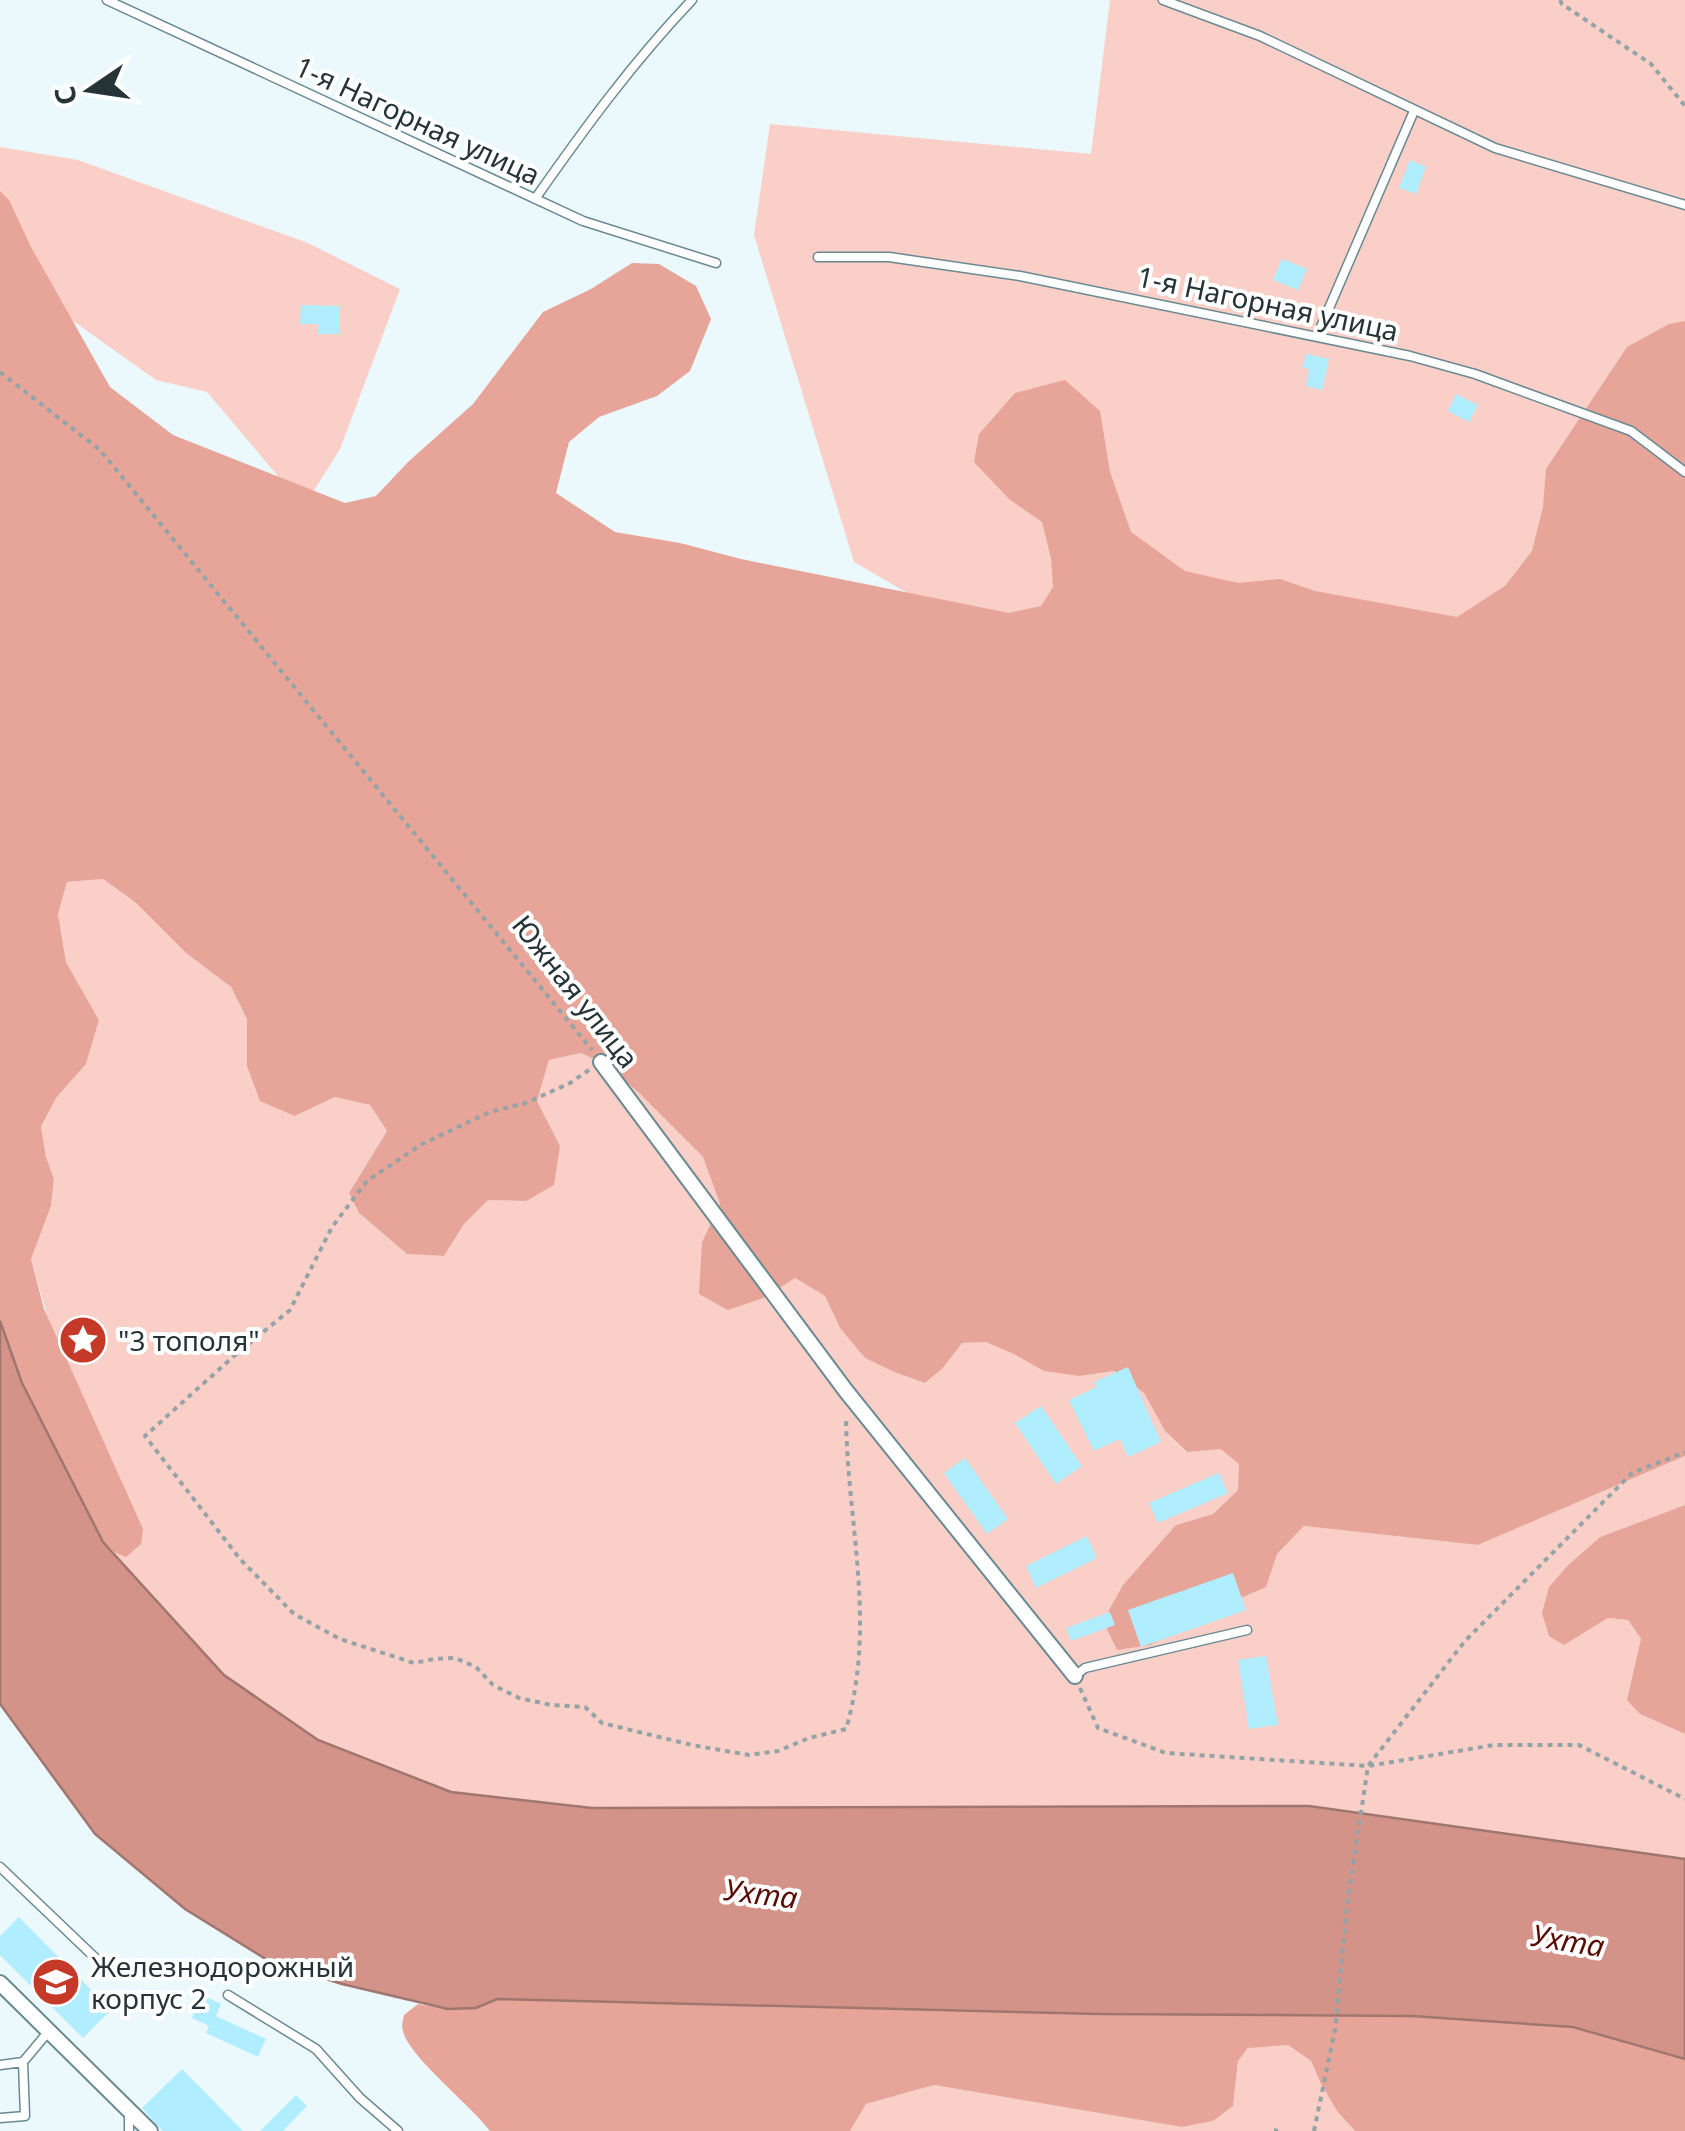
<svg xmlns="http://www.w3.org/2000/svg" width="1685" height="2131" viewBox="0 0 1685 2131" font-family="'Noto Sans',sans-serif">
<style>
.green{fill:#f9cfc7}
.forest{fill:#e7a498}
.water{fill:#d49388;stroke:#a07670;stroke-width:2.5}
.building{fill:#b0edfe}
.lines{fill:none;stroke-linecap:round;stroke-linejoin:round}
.lane-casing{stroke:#6a8992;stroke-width:11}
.street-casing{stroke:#6a8992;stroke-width:18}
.path{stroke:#95a3a7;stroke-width:4;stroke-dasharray:5 5;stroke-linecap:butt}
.lane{stroke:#fff;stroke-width:8}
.street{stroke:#fff;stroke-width:14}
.labels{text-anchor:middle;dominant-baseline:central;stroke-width:8;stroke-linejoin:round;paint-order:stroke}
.street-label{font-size:28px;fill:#263437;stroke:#fff}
.poi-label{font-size:28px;fill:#263437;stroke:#fff;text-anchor:start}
.water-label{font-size:30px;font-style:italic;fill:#5a0b04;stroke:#fff}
</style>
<rect width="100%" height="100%" fill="#ebf9fd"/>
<!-- green -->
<path class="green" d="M 1110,0 L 1685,0 L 1685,749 L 1008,651 L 854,562 L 754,235 L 770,124 L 1091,154 Z
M 0,147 L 78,160 L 308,243 L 400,289 L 340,449 L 304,507 L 207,392 L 156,380 L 0,269 Z
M 103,879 L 135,902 L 186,953 L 231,987 L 247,1019 L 247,1066 L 295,1116 L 335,1097 L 370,1105 L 387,1131 L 349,1193 L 359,1213 L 407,1254 L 444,1256 L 464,1224 L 488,1200 L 525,1201 L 560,1146 L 537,1101 L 549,1060 L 581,1053 L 608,1066 L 639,1093 L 703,1157 L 720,1204 L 702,1242 L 766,1297 L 795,1278 L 825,1296 L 840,1328 L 865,1358 L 894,1372 L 925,1383 L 942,1369 L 961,1343 L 986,1342 L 1080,1376 L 1114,1371 L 1144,1393 L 1165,1431 L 1186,1452 L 1221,1448 L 1240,1464 L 1238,1490 L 1213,1514 L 1176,1525 L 1277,1554 L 1304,1526 L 1478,1545 L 1685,1456 L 1685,1505 L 1600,1537 L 1567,1566 L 1549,1587 L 1564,1645 L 1608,1618 L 1628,1620 L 1641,1639 L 1636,1667 L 1640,1714 L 1685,1734 L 1685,1859 L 1309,1806 L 592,1808 L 451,1792 L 318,1740 L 224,1675 L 103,1542 L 114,1552 L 31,1259 L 51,1206 L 54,1179 L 46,1157 L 41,1128 L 56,1098 L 86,1064 L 99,1020 L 66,962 L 58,914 L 67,882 Z
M 1265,2045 L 1288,2045 L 1311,2061 L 1321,2084 L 1337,2111 L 1355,2131 L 850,2131 L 866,2104 L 934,2085 L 1182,2127 L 1213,2121 L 1233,2106 L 1238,2061 L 1248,2048 Z"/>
<!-- forest -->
<path class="forest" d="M 0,191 L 9,200 L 31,247 L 110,387 L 173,435 L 345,503 L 376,496 L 408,462 L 473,404 L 543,312 L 591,289 L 632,263 L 659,264 L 696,286 L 711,319 L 690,371 L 657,396 L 599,417 L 569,442 L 556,493 L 615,532 L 680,543 L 741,559 L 1009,613 L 1041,606 L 1053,587 L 1051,558 L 1042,522 L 1009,499 L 974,462 L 979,434 L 1015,393 L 1065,380 L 1100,411 L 1110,472 L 1131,532 L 1185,571 L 1238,583 L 1280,579 L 1315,591 L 1457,617 L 1505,586 L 1532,551 L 1543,507 L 1546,469 L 1627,347 L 1669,324 L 1685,321 L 1685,1456 L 1478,1545 L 1304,1526 L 1277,1554 L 1266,1587 L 1236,1600 L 1150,1645 L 1117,1650 L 1103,1621 L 1123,1585 L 1176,1525 L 1213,1514 L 1238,1490 L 1239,1464 L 1221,1449 L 1187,1452 L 1165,1431 L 1144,1393 L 1114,1371 L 1080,1376 L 1044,1371 L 1014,1354 L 986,1342 L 962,1343 L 942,1369 L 925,1383 L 894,1372 L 865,1358 L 840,1328 L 825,1296 L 795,1278 L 766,1297 L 728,1310 L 699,1294 L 702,1242 L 720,1204 L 703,1157 L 639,1093 L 608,1066 L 581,1053 L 549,1060 L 537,1101 L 560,1146 L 554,1185 L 526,1201 L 488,1200 L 464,1224 L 444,1256 L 407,1254 L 359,1213 L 349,1193 L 387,1131 L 370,1105 L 335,1097 L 295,1116 L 260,1101 L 247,1066 L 247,1019 L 231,987 L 186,953 L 135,902 L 103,879 L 67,882 L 58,914 L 66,962 L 99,1020 L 86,1064 L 56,1098 L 41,1127 L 46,1157 L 54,1179 L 51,1206 L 31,1259 L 44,1309 L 143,1529 L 141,1544 L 126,1557 L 114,1552 L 103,1542 L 22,1383 L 0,1321 Z
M 1685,1505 L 1685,1734 L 1640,1714 L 1627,1700 L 1641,1639 L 1628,1620 L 1608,1618 L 1564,1645 L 1549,1636 L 1542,1613 L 1549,1587 L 1567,1566 L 1600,1537 Z
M 497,1999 L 1099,2014 L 1412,2016 L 1573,2027 L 1685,2059 L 1685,2131 L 1355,2131 L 1337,2111 L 1321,2084 L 1311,2061 L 1288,2045 L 1248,2048 L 1238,2061 L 1233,2106 L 1213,2121 L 1182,2127 L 934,2085 L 866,2104 L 850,2131 L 490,2131 C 471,2105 409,2057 403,2031 C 401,2026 403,2020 404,2015 L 418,2004 C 449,2010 467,2011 497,1999 Z"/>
<!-- water -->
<path class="water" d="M 0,1321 L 22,1383 L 103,1542 L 224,1675 L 318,1740 L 451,1792 L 592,1808 L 1309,1806 L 1685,1859 L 1685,2059 L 1573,2027 L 1412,2016 L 1099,2014 L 497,1999 L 476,2008 L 448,2009 L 342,1984 L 269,1961 L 185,1909 L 95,1834 L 0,1704 Z"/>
<!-- building -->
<path class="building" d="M 1410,160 L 1426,167 L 1416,194 L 1399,188 Z
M 1282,259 L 1307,269 L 1298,290 L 1273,280 Z
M 301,305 L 339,306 L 339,334 L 318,334 L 318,324 L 300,324 Z
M 1306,354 L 1329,359 L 1322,390 L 1306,386 L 1309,369 L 1303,368 Z
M 1456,394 L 1478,405 L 1469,422 L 1448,411 Z
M 1128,1367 L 1161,1442 L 1128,1457 L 1120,1439 L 1094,1451 L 1069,1400 L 1097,1387 L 1094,1382 Z
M 1041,1406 L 1082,1466 L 1056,1484 L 1015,1423 Z
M 965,1458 L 1008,1519 L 987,1534 L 944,1473 Z
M 1219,1473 L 1228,1493 L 1158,1523 L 1149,1503 Z
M 1087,1536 L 1097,1558 L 1036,1588 L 1026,1566 Z
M 1233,1573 L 1246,1610 L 1141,1647 L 1128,1610 Z
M 1110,1612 L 1115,1625 L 1071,1641 L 1066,1628 Z
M 1266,1656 L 1278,1725 L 1249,1729 L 1238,1660 Z
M 19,1917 L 111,2010 L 83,2038 L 0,1955 L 0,1936 Z
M 202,1995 L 221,2004 L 216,2016 L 266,2039 L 258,2057 L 206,2033 L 209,2026 L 192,2018 Z
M 182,2069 L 243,2131 L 163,2131 L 160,2128 L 142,2108 Z
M 296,2095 L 307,2106 L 283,2131 L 260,2131 Z"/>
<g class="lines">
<!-- lane casing -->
<g class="lane-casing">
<path id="lane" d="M 107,0 L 583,221 L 716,263
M 1163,0 L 1260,36 L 1495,148 L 1685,205
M 535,199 C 584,129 633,62 692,0
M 818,257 L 889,257 L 1020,276 L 1410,356 L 1475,374 L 1631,431 L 1685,472
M 1317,336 L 1414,111
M 1075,1676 L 1085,1668 L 1247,1630
M 0,1867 L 109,1971
M 228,1995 L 316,2049 L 360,2098 L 398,2131
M 0,2065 L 23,2062
M 0,2118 L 25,2116 L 23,2062 L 49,2031
M 129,2131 L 129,2111"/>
</g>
<!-- street casing -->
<g class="street-casing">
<path id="street" d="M 601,1062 L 846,1391 L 1075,1676
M 0,1983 L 150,2131"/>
</g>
<!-- path -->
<path class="path" d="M 1560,0 L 1562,4 L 1651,64 L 1685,106
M 0,372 L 100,450 L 592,1050
M 589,1070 L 570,1083 L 526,1103 L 490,1112 L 422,1144 L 367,1181 L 332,1227 L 290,1310 L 234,1356 L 145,1436 L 240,1559 L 294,1614 L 340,1639 L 414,1663 L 434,1659 L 455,1658 L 476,1667 L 493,1685 L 519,1698 L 551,1705 L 585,1707 L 602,1723 L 692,1745 L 749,1755 L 778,1751 L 809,1738 L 846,1729 C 877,1623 847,1523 846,1416
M 1080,1688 L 1098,1728 L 1166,1753 L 1368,1766 L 1494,1745 L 1579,1745 L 1685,1799
M 1274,2130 L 1278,2131
M 1314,2131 L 1335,2030 L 1347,1906 L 1368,1766 L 1465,1641 L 1632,1473 L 1685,1452"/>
<!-- lane -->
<use href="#lane" class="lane"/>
<!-- street -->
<use href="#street" class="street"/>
</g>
<!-- icons -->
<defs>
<g id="sight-disc" transform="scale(2.5)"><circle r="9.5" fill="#c53928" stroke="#fff"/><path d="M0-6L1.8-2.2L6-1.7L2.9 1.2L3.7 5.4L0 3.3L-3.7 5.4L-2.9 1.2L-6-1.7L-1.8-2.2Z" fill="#fff"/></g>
<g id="university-disc" transform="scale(2.5)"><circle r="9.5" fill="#c53928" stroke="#fff"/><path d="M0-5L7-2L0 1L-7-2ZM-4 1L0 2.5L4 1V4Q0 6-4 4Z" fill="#fff"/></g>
</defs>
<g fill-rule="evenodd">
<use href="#sight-disc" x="83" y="1340"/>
<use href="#university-disc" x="56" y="1982"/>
</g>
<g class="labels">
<!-- street labels -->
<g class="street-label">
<text transform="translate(418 120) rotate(25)">1-я Нагорная улица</text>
<text transform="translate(1268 303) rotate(12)">1-я Нагорная улица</text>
<text transform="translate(576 991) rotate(52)">Южная улица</text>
</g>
<!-- poi labels -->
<g class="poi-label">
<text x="118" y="1340">"3 тополя"</text>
<text x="91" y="1966">Железнодорожный<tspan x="91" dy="32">корпус 2</tspan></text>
</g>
<!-- water labels -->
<g class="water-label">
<text transform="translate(761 1893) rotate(7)">Ухта</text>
<text transform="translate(1568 1940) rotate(9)">Ухта</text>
</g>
</g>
<!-- north arrow -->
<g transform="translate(90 90) rotate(257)" stroke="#ffffff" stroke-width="8" paint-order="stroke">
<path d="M0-8L18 38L0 25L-18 38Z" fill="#263437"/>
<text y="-15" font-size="28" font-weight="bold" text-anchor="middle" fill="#263437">С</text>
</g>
</svg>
